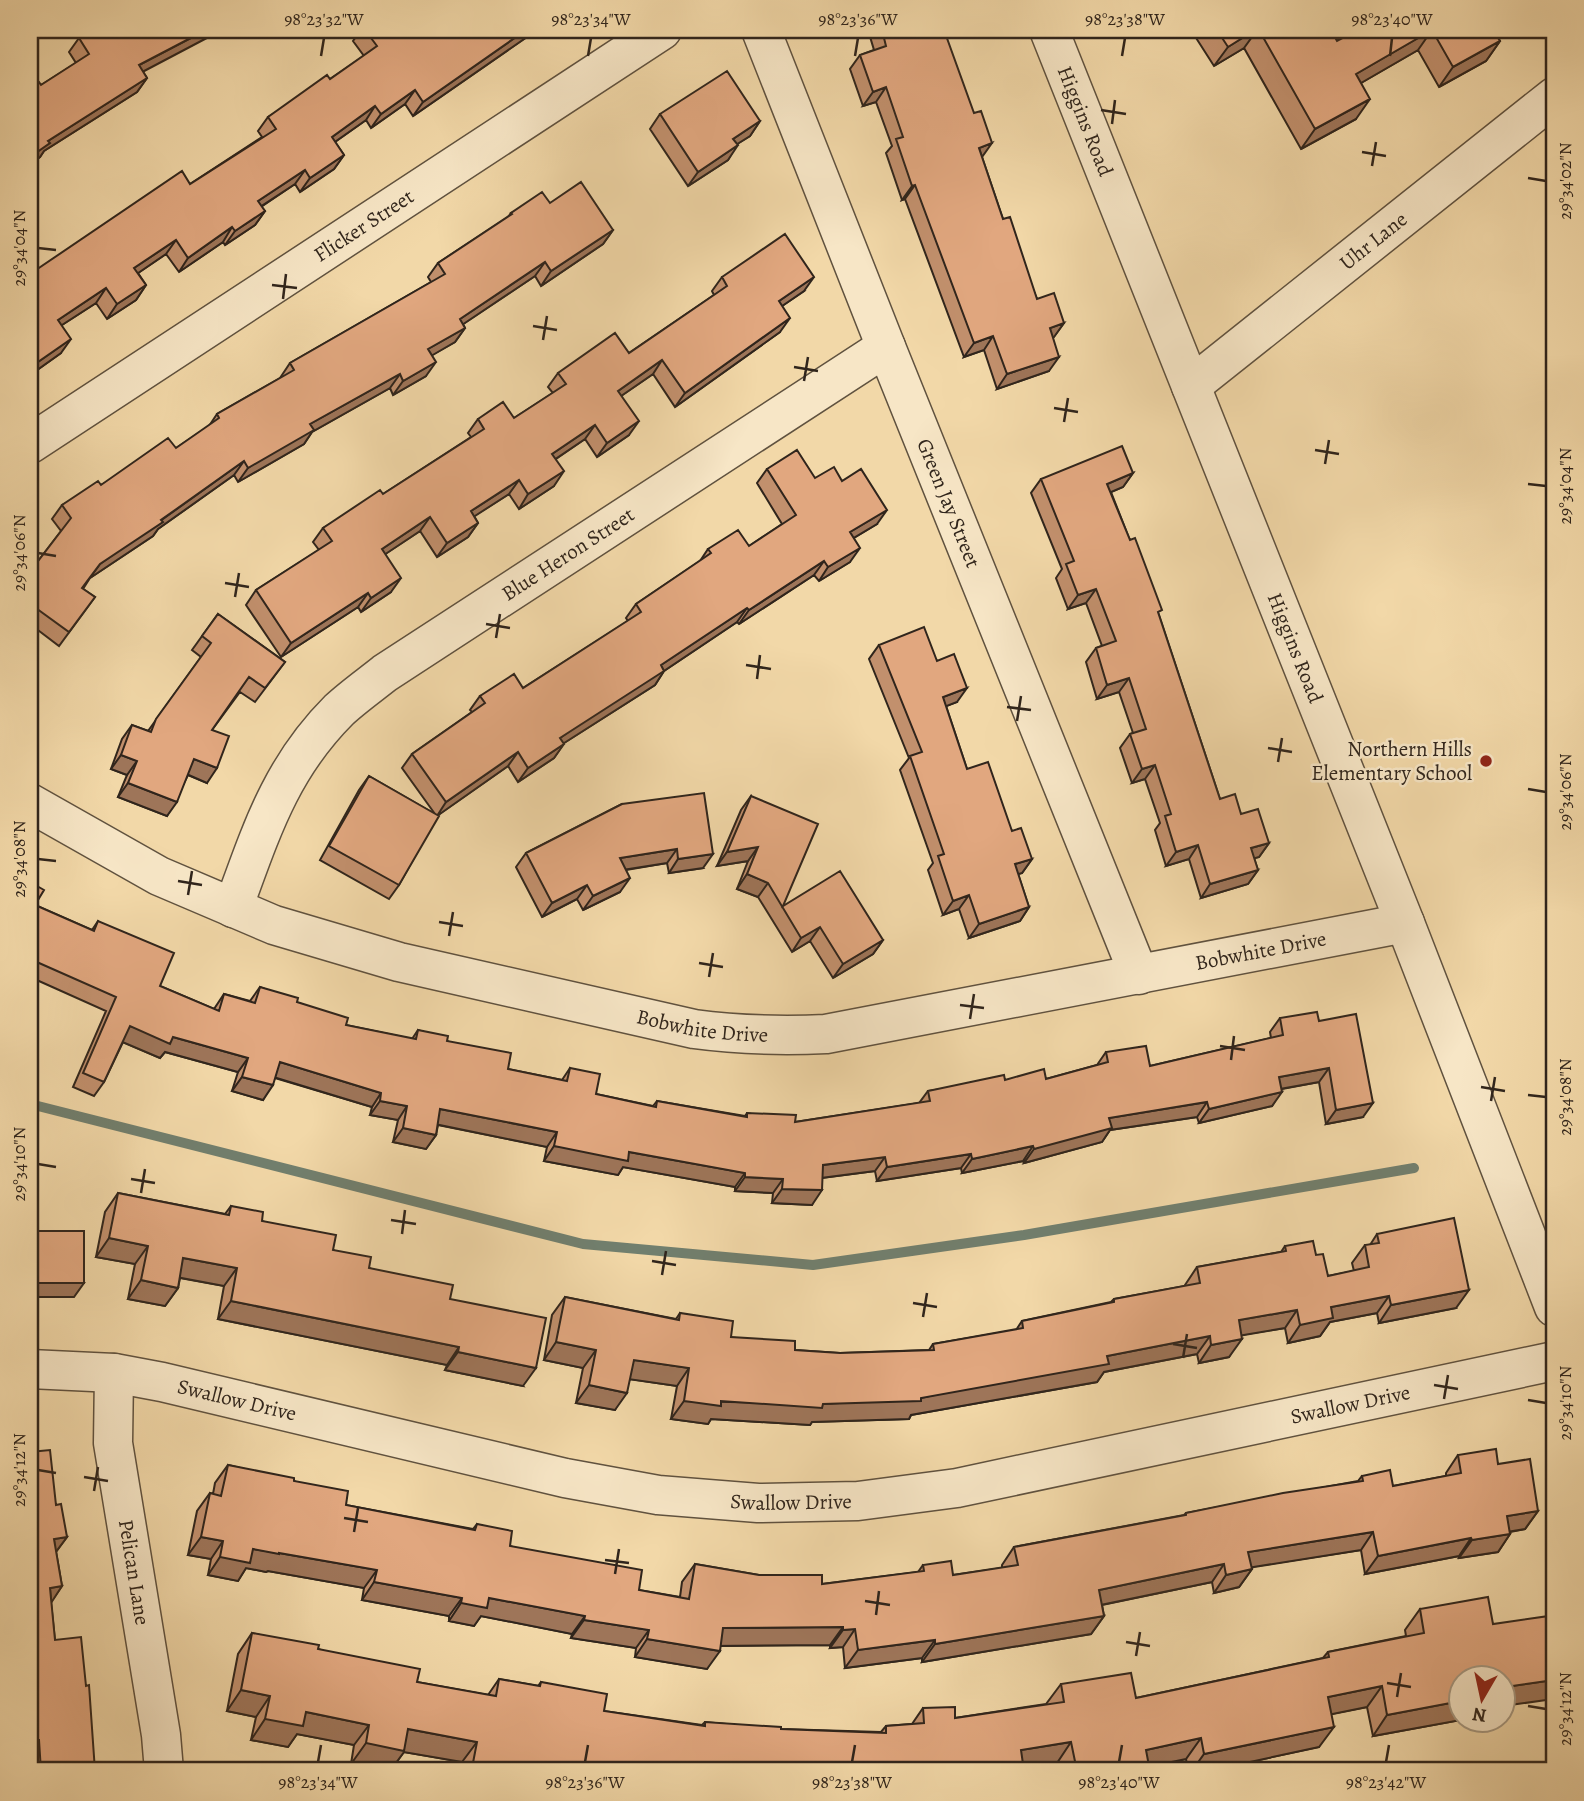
<svg xmlns="http://www.w3.org/2000/svg" width="1584" height="1801" viewBox="0 0 1584 1801" font-family="Alegreya,serif">
<style>
.lines{fill:none;stroke-linecap:round;stroke-linejoin:round}
.stream{stroke:#717f6e;stroke-width:10}
.minor-casing{stroke:#60523f;stroke-width:41}
.minor{stroke:#f7e6c6;stroke-width:38}
.wall{fill:#c2906d;stroke:#30251c;stroke-width:2}
.shaded-wall{fill:#9e7559;stroke:#30251c;stroke-width:2}
.building{fill:#e1a77f;stroke:#30251c;stroke-width:2}
.ticks{fill:none;stroke:#30251c;stroke-width:2.5}
.poi-dot{fill:#8f2418;stroke:#f7e6c6;stroke-width:2.5}
.labels{text-anchor:middle;dominant-baseline:central;stroke-width:5;stroke-linejoin:round;paint-order:stroke}
.street-label{font-size:21px;fill:#30251c;stroke:#f7e6c6}
.poi-label{font-size:21px;fill:#30251c;stroke:#f7e6c6;text-anchor:end}
.neatline{fill:none;stroke:#30251c;stroke-width:2.5}
.ticks-label{font-size:18px;text-anchor:middle;fill:#30251c}
</style>
<rect width="100%" height="100%" fill="#f2d8a8"/>
<filter id="stains"><feTurbulence type="fractalNoise" baseFrequency=".00286" numOctaves="4"/><feColorMatrix values="0 0 0 0 .2 0 0 0 0 .09 0 0 0 0 .02 0 0 0 .5 -.17"/></filter>
<radialGradient id="worn" r=".72"><stop offset=".6" stop-color="#630" stop-opacity="0"/><stop offset="1" stop-color="#630" stop-opacity=".3"/></radialGradient>
<g class="lines">
<!-- stream -->
<path class="stream" d="M 30,1104 L 583,1244 L 813,1265 L 1024,1235 L 1414,1168"/>
<!-- minor casing -->
<g class="minor-casing">
<g id="minor">
<path id="s1" d="M 761,30 L 886,347 L 1139,975"/>
<path id="s2" d="M 1049,30 L 1405,923 L 1554,1307"/>
<path id="s3" d="M 1191,386 L 1554,97"/>
<path id="s4" d="M 30,444 L 662,30"/>
<path id="s5" d="M 30,803 L 159,876 L 274,925 L 399,962 L 694,1029 C 739,1035 781,1036 826,1034 L 1405,923"/>
<path id="s6" d="M 233,908 C 261,832 280,769 339,710 C 353,697 370,685 385,673 L 886,347"/>
<path id="s7" d="M 30,1369 L 114,1373 L 162,1382 L 565,1478 L 658,1495 L 758,1503 L 858,1501 L 957,1488 L 1554,1361"/>
<path id="s8" d="M 114,1373 L 113,1443 L 161,1735 L 164,1771"/>
</g>
</g>
<!-- minor -->
<use href="#minor" class="minor"/>
</g>
<!-- wall -->
<path class="wall" d="M 361,30 L 537,30 L 413,116 L 405,104 L 371,128 L 366,120 L 335,142 L 344,155 L 334,169 L 300,192 L 295,184 L 261,207 L 265,211 L 255,225 L 225,245 L 223,242 L 179,272 L 166,254 L 138,273 L 146,285 L 136,300 L 107,319 L 96,303 L 62,325 L 61,353 L 30,375 L 30,274 L 190,184 L 262,137 L 258,131 L 268,117 L 330,79 L 364,56 L 353,41 Z
M 868,30 L 930,30 L 982,157 L 1003,219 L 1037,299 L 1064,323 L 1053,338 L 1049,371 L 997,389 L 984,350 L 964,357 L 905,199 L 902,200 L 886,153 L 892,146 L 876,102 L 863,106 L 850,69 L 860,55 L 874,50 Z
M 1191,30 L 1331,30 L 1337,41 L 1358,30 L 1493,30 L 1500,41 L 1486,61 L 1439,87 L 1418,50 L 1361,83 L 1356,119 L 1301,149 L 1244,48 L 1214,66 Z
M 79,38 L 143,72 L 147,78 L 137,92 L 44,151 L 40,157 L 30,164 L 30,72 L 41,85 L 76,63 L 69,52 Z
M 660,114 L 760,121 L 750,136 L 737,144 L 728,160 L 688,186 L 650,129 Z
M 550,203 L 613,230 L 603,244 L 541,286 L 535,276 L 463,324 L 465,328 L 455,342 L 432,355 L 426,376 L 393,395 L 390,388 L 312,432 L 304,444 L 238,482 L 234,475 L 158,529 L 153,536 L 90,578 L 83,589 L 95,597 L 59,646 L 30,624 L 30,561 L 35,565 L 61,531 L 52,519 L 62,505 L 101,485 L 176,448 L 209,426 L 217,414 L 280,378 L 290,363 L 431,282 L 428,277 L 438,263 L 508,217 L 511,213 Z
M 722,277 L 804,291 L 782,306 L 780,332 L 675,407 L 653,374 L 621,396 L 629,435 L 597,457 L 585,439 L 556,459 L 554,486 L 519,509 L 509,494 L 474,516 L 478,523 L 468,537 L 437,557 L 420,531 L 385,554 L 391,592 L 361,612 L 358,607 L 281,657 L 246,605 L 256,590 L 319,550 L 313,542 L 323,528 L 383,494 L 471,437 L 468,433 L 478,419 L 514,418 L 553,393 L 548,387 L 558,373 L 629,353 L 714,295 L 712,291 Z
M 767,469 L 815,478 L 842,481 L 877,524 L 854,538 L 850,562 L 819,581 L 814,575 L 739,624 L 737,622 L 664,671 L 655,685 L 564,743 L 554,758 L 518,782 L 508,766 L 438,815 L 399,885 L 389,899 L 320,860 L 359,790 L 369,776 L 435,814 L 402,768 L 412,754 L 472,712 L 470,710 L 480,696 L 523,688 L 628,621 L 626,618 L 636,604 L 700,561 L 708,549 L 749,546 L 782,524 L 757,483 Z
M 1133,473 L 1123,487 L 1111,492 L 1159,615 L 1220,799 L 1241,814 L 1269,843 L 1259,857 L 1254,858 L 1258,870 L 1248,884 L 1201,898 L 1189,859 L 1166,866 L 1155,830 L 1160,823 L 1145,779 L 1132,783 L 1120,748 L 1130,734 L 1133,733 L 1119,692 L 1097,699 L 1086,662 L 1096,648 L 1102,646 L 1086,603 L 1068,609 L 1056,578 L 1062,569 L 1031,493 L 1041,479 Z
M 218,614 L 285,662 L 255,702 L 240,692 L 212,730 L 207,783 L 188,775 L 167,816 L 118,797 L 127,775 L 111,769 L 122,739 L 132,725 L 148,731 L 201,657 L 192,650 Z
M 879,645 L 937,661 L 957,702 L 946,706 L 967,769 L 1032,859 L 1022,873 L 1018,874 L 1029,907 L 1020,921 L 969,938 L 959,909 L 943,915 L 928,870 L 933,863 L 900,770 L 909,758 L 869,659 Z
M 751,796 L 783,906 L 883,940 L 873,954 L 833,978 L 810,941 L 792,952 L 758,897 L 737,889 L 748,861 L 717,866 L 741,810 Z
M 622,804 L 703,868 L 669,873 L 667,863 L 626,870 L 620,892 L 583,910 L 577,899 L 542,917 L 516,867 L 526,853 Z
M 30,882 L 35,905 L 92,930 L 98,921 L 160,986 L 214,1009 L 224,994 L 250,1001 L 260,987 L 297,1002 L 346,1025 L 412,1039 L 418,1030 L 447,1041 L 508,1069 L 562,1080 L 570,1068 L 596,1094 L 653,1106 L 657,1101 L 745,1116 L 747,1113 L 795,1122 L 919,1103 L 928,1091 L 1005,1080 L 1046,1079 L 1097,1065 L 1106,1052 L 1150,1066 L 1271,1038 L 1270,1032 L 1280,1018 L 1319,1021 L 1363,1117 L 1326,1124 L 1319,1082 L 1282,1089 L 1272,1106 L 1199,1123 L 1197,1117 L 1110,1130 L 1102,1142 L 1024,1163 L 1023,1161 L 962,1173 L 961,1168 L 877,1181 L 875,1171 L 822,1178 L 812,1205 L 772,1203 L 773,1193 L 735,1191 L 735,1187 L 623,1167 L 618,1175 L 544,1161 L 547,1147 L 438,1125 L 436,1135 L 426,1149 L 393,1142 L 398,1120 L 370,1115 L 372,1107 L 275,1078 L 263,1100 L 232,1091 L 238,1072 L 165,1052 L 160,1058 L 123,1042 L 104,1082 L 94,1096 L 73,1087 L 106,1011 L 30,977 Z
M 118,1193 L 225,1214 L 231,1206 L 262,1221 L 333,1250 L 369,1268 L 450,1299 L 523,1386 L 445,1370 L 447,1365 L 218,1319 L 224,1286 L 180,1278 L 178,1288 L 165,1306 L 128,1299 L 135,1264 L 96,1257 L 105,1212 Z
M 1377,1234 L 1456,1308 L 1379,1323 L 1377,1313 L 1330,1322 L 1320,1336 L 1288,1343 L 1285,1328 L 1241,1335 L 1229,1357 L 1199,1363 L 1197,1354 L 1104,1372 L 1097,1382 L 911,1415 L 909,1419 L 812,1422 L 810,1425 L 711,1419 L 708,1424 L 671,1419 L 677,1386 L 630,1379 L 615,1410 L 576,1403 L 583,1368 L 544,1360 L 552,1315 L 565,1297 L 676,1319 L 680,1313 L 731,1337 L 795,1350 L 840,1353 L 929,1350 L 933,1344 L 1016,1330 L 1022,1321 L 1111,1302 L 1114,1299 L 1185,1286 L 1185,1285 L 1197,1267 L 1281,1252 L 1285,1246 L 1316,1255 L 1328,1276 L 1354,1271 L 1352,1263 L 1365,1245 L 1370,1245 Z
M 30,1452 L 56,1505 L 67,1537 L 56,1552 L 62,1586 L 51,1602 L 55,1640 L 95,1771 L 30,1771 Z
M 1458,1455 L 1498,1464 L 1538,1511 L 1525,1529 L 1510,1532 L 1510,1534 L 1498,1552 L 1459,1558 L 1459,1556 L 1365,1574 L 1361,1550 L 1251,1567 L 1252,1569 L 1239,1587 L 1214,1593 L 1212,1582 L 1102,1605 L 1104,1616 L 1091,1634 L 922,1662 L 922,1658 L 845,1668 L 843,1647 L 830,1648 L 830,1645 L 720,1646 L 707,1669 L 635,1657 L 636,1648 L 571,1638 L 572,1634 L 481,1616 L 474,1626 L 449,1621 L 449,1616 L 362,1600 L 364,1588 L 268,1571 L 266,1572 L 246,1568 L 238,1581 L 208,1575 L 211,1559 L 188,1555 L 197,1511 L 210,1493 L 213,1494 L 215,1483 L 228,1465 L 294,1481 L 346,1505 L 473,1529 L 477,1524 L 510,1546 L 639,1590 L 680,1597 L 682,1582 L 695,1564 L 759,1575 L 822,1584 L 918,1572 L 923,1565 L 953,1575 L 1002,1568 L 1002,1565 L 1014,1547 L 1184,1515 L 1186,1513 L 1358,1481 L 1362,1476 L 1393,1486 L 1446,1476 L 1446,1473 Z
M 1420,1609 L 1461,1678 L 1461,1720 L 1373,1736 L 1367,1707 L 1331,1714 L 1319,1747 L 1208,1771 L 1188,1771 L 1186,1759 L 1148,1767 L 1145,1771 L 1058,1771 L 1057,1763 L 1024,1768 L 1024,1771 L 461,1771 L 462,1762 L 404,1752 L 390,1771 L 387,1771 L 351,1764 L 354,1745 L 297,1734 L 288,1747 L 251,1740 L 256,1717 L 227,1711 L 238,1654 L 252,1633 L 318,1649 L 417,1682 L 488,1695 L 499,1679 L 538,1686 L 541,1682 L 604,1711 L 702,1725 L 705,1722 L 781,1729 L 881,1732 L 886,1726 L 912,1724 L 923,1708 L 955,1718 L 1046,1704 L 1061,1684 L 1136,1698 L 1323,1658 L 1328,1652 L 1406,1636 L 1405,1630 Z"/>
<!-- shaded-wall -->
<path class="shaded-wall" d="M 206,30 L 222,30 L 129,79 L 139,65 Z
M 526,30 L 537,30 L 413,116 L 423,102 Z
M 1255,30 L 1257,30 L 1244,48 L 1214,66 L 1228,47 Z
M 1432,30 L 1418,50 L 1342,94 L 1356,74 Z
M 1500,41 L 1486,61 L 1439,87 L 1453,67 Z
M 147,78 L 137,92 L 44,151 L 40,157 L 30,164 L 30,157 L 48,141 Z
M 886,87 L 876,102 L 863,106 L 873,92 Z
M 415,90 L 405,104 L 371,128 L 381,114 Z
M 1370,99 L 1356,119 L 1301,149 L 1315,129 Z
M 375,106 L 366,120 L 322,151 L 332,137 Z
M 760,121 L 750,136 L 723,153 L 733,139 Z
M 992,143 L 982,157 L 979,148 Z
M 738,145 L 728,160 L 688,186 L 698,172 Z
M 344,155 L 334,169 L 300,192 L 310,178 Z
M 305,170 L 295,184 L 248,215 L 258,201 Z
M 915,185 L 905,199 L 902,200 L 912,186 Z
M 265,211 L 255,225 L 225,245 L 235,231 Z
M 232,227 L 223,242 L 179,272 L 188,258 Z
M 613,230 L 603,244 L 541,286 L 551,271 Z
M 176,240 L 166,254 L 125,282 L 134,268 Z
M 545,262 L 535,276 L 450,333 L 460,319 Z
M 814,277 L 804,291 L 769,315 L 779,301 Z
M 146,285 L 136,300 L 107,319 L 117,304 Z
M 106,288 L 96,303 L 48,334 L 58,320 Z
M 790,318 L 780,332 L 675,407 L 685,393 Z
M 1064,323 L 1054,337 L 1040,342 L 1050,328 Z
M 465,328 L 455,342 L 419,363 L 428,349 Z
M 993,336 L 984,350 L 964,357 L 974,343 Z
M 71,339 L 61,353 L 30,375 L 30,371 L 35,364 Z
M 1059,357 L 1049,371 L 997,389 L 1007,374 Z
M 662,360 L 653,374 L 608,405 L 618,391 Z
M 436,362 L 426,376 L 393,395 L 403,381 Z
M 400,374 L 390,388 L 312,432 L 304,444 L 238,482 L 248,468 L 310,424 Z
M 639,421 L 629,435 L 597,457 L 607,443 Z
M 595,425 L 585,439 L 542,468 L 552,454 Z
M 244,461 L 234,475 L 158,529 L 153,536 L 90,578 L 100,564 Z
M 564,471 L 554,486 L 519,509 L 528,494 Z
M 1133,473 L 1123,487 L 1097,498 L 1107,484 Z
M 519,480 L 509,494 L 461,525 L 471,511 Z
M 887,510 L 877,524 L 840,546 L 850,532 Z
M 430,517 L 420,531 L 372,563 L 382,549 Z
M 478,523 L 468,537 L 437,557 L 447,543 Z
M 860,548 L 850,562 L 819,581 L 828,567 Z
M 824,561 L 814,575 L 739,624 L 749,610 Z
M 401,578 L 391,592 L 361,612 L 371,598 Z
M 1096,589 L 1086,603 L 1068,609 L 1078,595 Z
M 368,593 L 358,607 L 281,657 L 291,643 Z
M 747,608 L 737,622 L 664,671 L 655,685 L 550,752 L 560,738 L 661,665 Z
M 1129,678 L 1119,692 L 1097,699 L 1107,685 Z
M 967,688 L 957,702 L 934,711 L 943,697 Z
M 564,744 L 554,758 L 518,782 L 528,768 Z
M 518,752 L 508,766 L 437,816 L 446,802 Z
M 121,755 L 137,761 L 127,775 L 111,769 Z
M 194,759 L 217,768 L 207,783 L 184,773 Z
M 1155,765 L 1145,779 L 1132,783 L 1142,769 Z
M 128,783 L 177,802 L 167,816 L 118,797 Z
M 1269,843 L 1259,857 L 1241,862 L 1251,848 Z
M 1198,845 L 1189,859 L 1166,866 L 1176,852 Z
M 758,847 L 748,861 L 717,866 L 727,852 Z
M 677,849 L 667,863 L 610,872 L 620,858 Z
M 713,854 L 703,868 L 669,873 L 678,859 Z
M 1032,859 L 1022,873 L 1005,878 L 1015,864 Z
M 1258,870 L 1248,884 L 1201,898 L 1210,884 Z
M 747,874 L 768,883 L 758,897 L 737,889 Z
M 630,878 L 620,892 L 583,910 L 593,896 Z
M 587,885 L 577,899 L 542,917 L 552,903 Z
M 969,895 L 959,909 L 943,915 L 953,901 Z
M 1029,907 L 1020,921 L 969,938 L 979,924 Z
M 820,927 L 810,941 L 792,952 L 801,938 Z
M 883,940 L 873,954 L 833,978 L 843,964 Z
M 130,1026 L 173,1037 L 248,1058 L 238,1072 L 165,1052 L 160,1058 L 120,1041 Z
M 280,1062 L 381,1093 L 372,1107 L 270,1076 Z
M 1329,1068 L 1319,1082 L 1269,1091 L 1279,1077 Z
M 242,1077 L 273,1085 L 263,1100 L 232,1091 Z
M 1282,1092 L 1272,1106 L 1199,1123 L 1209,1109 Z
M 380,1101 L 407,1106 L 398,1120 L 370,1115 Z
M 1207,1102 L 1197,1117 L 1110,1130 L 1102,1142 L 1024,1163 L 1034,1149 L 1109,1118 Z
M 1373,1103 L 1363,1117 L 1326,1124 L 1336,1110 Z
M 440,1109 L 557,1132 L 547,1147 L 430,1123 Z
M 403,1128 L 436,1135 L 426,1149 L 393,1142 Z
M 554,1146 L 629,1152 L 745,1173 L 735,1187 L 623,1167 L 618,1175 L 544,1161 Z
M 1033,1146 L 1023,1161 L 962,1173 L 972,1159 Z
M 971,1154 L 961,1168 L 877,1181 L 887,1167 Z
M 885,1157 L 875,1171 L 813,1179 L 823,1165 Z
M 745,1177 L 783,1179 L 773,1193 L 735,1191 Z
M 782,1189 L 822,1190 L 812,1205 L 772,1203 Z
M 109,1238 L 148,1246 L 135,1264 L 96,1257 Z
M 183,1258 L 237,1268 L 224,1286 L 171,1276 Z
M 141,1280 L 178,1288 L 165,1306 L 128,1299 Z
M 30,1283 L 84,1283 L 74,1297 L 30,1297 Z
M 1469,1290 L 1456,1308 L 1379,1323 L 1391,1305 Z
M 1389,1296 L 1377,1313 L 1330,1322 L 1320,1336 L 1288,1343 L 1300,1325 L 1331,1307 Z
M 231,1301 L 459,1347 L 447,1365 L 218,1319 Z
M 1297,1310 L 1285,1328 L 1226,1338 L 1239,1320 Z
M 1210,1336 L 1197,1354 L 1104,1372 L 1097,1382 L 911,1415 L 909,1419 L 812,1422 L 810,1425 L 711,1419 L 708,1424 L 671,1419 L 684,1401 L 823,1404 L 921,1398 L 1107,1356 Z
M 1242,1339 L 1229,1357 L 1199,1363 L 1211,1345 Z
M 556,1342 L 596,1350 L 583,1368 L 544,1360 Z
M 458,1352 L 536,1368 L 523,1386 L 445,1370 Z
M 634,1360 L 689,1368 L 677,1386 L 621,1378 Z
M 589,1385 L 627,1393 L 615,1410 L 576,1403 Z
M 1538,1511 L 1525,1529 L 1495,1534 L 1507,1516 Z
M 1373,1532 L 1361,1550 L 1235,1570 L 1248,1552 Z
M 1510,1534 L 1498,1552 L 1459,1558 L 1472,1540 Z
M 67,1537 L 55,1553 L 54,1539 Z
M 201,1537 L 223,1541 L 211,1559 L 188,1555 Z
M 1471,1538 L 1459,1556 L 1365,1574 L 1378,1556 Z
M 253,1549 L 279,1553 L 377,1570 L 364,1588 L 268,1571 L 266,1572 L 246,1568 L 238,1581 L 208,1575 L 220,1557 Z
M 1224,1564 L 1212,1582 L 1086,1608 L 1099,1590 Z
M 1252,1569 L 1239,1587 L 1214,1593 L 1226,1575 Z
M 374,1582 L 462,1598 L 449,1616 L 362,1600 Z
M 62,1586 L 51,1603 L 50,1588 Z
M 489,1598 L 585,1616 L 572,1634 L 481,1616 L 474,1626 L 449,1621 L 461,1603 Z
M 1104,1616 L 1091,1634 L 922,1662 L 935,1644 Z
M 584,1620 L 649,1630 L 636,1648 L 571,1638 Z
M 843,1627 L 830,1645 L 711,1646 L 723,1628 Z
M 855,1629 L 843,1647 L 830,1648 L 843,1630 Z
M 647,1639 L 720,1651 L 707,1669 L 635,1657 Z
M 935,1640 L 922,1658 L 845,1668 L 858,1650 Z
M 1554,1680 L 1554,1699 L 1503,1706 L 1503,1689 L 1505,1687 Z
M 1382,1686 L 1367,1707 L 1313,1718 L 1328,1697 Z
M 241,1690 L 270,1696 L 256,1717 L 227,1711 Z
M 1461,1701 L 1461,1720 L 1373,1736 L 1387,1715 Z
M 306,1712 L 369,1725 L 354,1745 L 297,1734 L 288,1747 L 251,1740 L 265,1719 Z
M 1334,1727 L 1319,1747 L 1208,1771 L 1192,1771 L 1204,1754 Z
M 408,1729 L 477,1742 L 462,1762 L 404,1752 L 390,1771 L 351,1764 L 366,1743 Z
M 1201,1738 L 1186,1759 L 1148,1767 L 1145,1771 L 1122,1771 L 1146,1750 Z
M 30,1740 L 39,1740 L 30,1753 Z
M 1071,1742 L 1057,1763 L 1006,1771 L 1021,1750 Z
M 472,1768 L 492,1771 L 470,1771 Z"/>
<!-- building -->
<path class="building" d="M 91,30 L 206,30 L 139,65 L 147,78 L 48,141 L 50,143 L 30,157 L 30,72 L 31,71 L 41,85 L 89,54 L 79,38 Z
M 365,30 L 526,30 L 423,102 L 415,90 L 381,114 L 375,106 L 332,137 L 344,155 L 310,178 L 305,170 L 258,201 L 265,211 L 235,231 L 232,227 L 188,258 L 176,240 L 134,268 L 146,285 L 117,304 L 106,288 L 58,320 L 71,339 L 35,364 L 30,356 L 30,274 L 182,171 L 190,184 L 276,129 L 268,117 L 327,75 L 330,79 L 377,46 Z
M 882,30 L 944,30 L 974,113 L 981,111 L 992,143 L 979,148 L 1003,219 L 1010,217 L 1037,299 L 1054,293 L 1064,323 L 1050,328 L 1059,357 L 1007,374 L 993,336 L 974,343 L 915,185 L 912,186 L 896,139 L 903,137 L 886,87 L 873,92 L 860,55 L 886,46 Z
M 1217,30 L 1255,30 L 1228,47 Z
M 1259,30 L 1331,30 L 1337,41 L 1358,30 L 1493,30 L 1500,41 L 1453,67 L 1432,30 L 1356,74 L 1370,99 L 1315,129 Z
M 727,71 L 760,121 L 733,139 L 738,145 L 698,172 L 660,114 Z
M 581,182 L 613,230 L 551,271 L 545,262 L 460,319 L 465,328 L 428,349 L 436,362 L 403,381 L 400,374 L 310,424 L 314,430 L 248,468 L 244,461 L 161,520 L 163,522 L 100,564 L 82,588 L 95,597 L 69,632 L 33,606 L 30,612 L 30,561 L 35,565 L 71,518 L 62,505 L 98,481 L 101,485 L 168,438 L 176,448 L 219,418 L 217,414 L 294,370 L 290,363 L 445,274 L 438,263 L 512,214 L 511,213 L 542,192 L 550,203 Z
M 785,234 L 814,277 L 779,301 L 790,318 L 685,393 L 662,360 L 618,391 L 639,421 L 607,443 L 595,425 L 552,454 L 564,471 L 528,494 L 519,480 L 471,511 L 478,523 L 447,543 L 430,517 L 382,549 L 401,578 L 371,598 L 368,593 L 291,643 L 256,590 L 332,541 L 323,528 L 380,490 L 383,494 L 484,429 L 478,419 L 503,402 L 514,418 L 566,384 L 558,373 L 615,333 L 629,353 L 727,286 L 722,277 Z
M 1122,446 L 1133,473 L 1107,484 L 1130,540 L 1135,538 L 1162,610 L 1158,612 L 1220,799 L 1235,794 L 1241,814 L 1258,809 L 1269,843 L 1251,848 L 1258,870 L 1210,884 L 1198,845 L 1176,852 L 1165,816 L 1171,814 L 1155,765 L 1142,769 L 1130,734 L 1146,729 L 1129,678 L 1107,685 L 1096,648 L 1116,641 L 1096,589 L 1078,595 L 1066,564 L 1074,561 L 1041,479 Z
M 797,450 L 815,478 L 834,467 L 842,481 L 861,469 L 887,510 L 850,532 L 860,548 L 828,567 L 824,561 L 749,610 L 747,608 L 661,665 L 664,671 L 560,738 L 564,744 L 528,768 L 518,752 L 446,802 L 412,754 L 485,703 L 480,696 L 514,674 L 523,688 L 641,612 L 636,604 L 711,553 L 708,549 L 738,530 L 749,546 L 796,515 L 767,469 Z
M 218,614 L 285,662 L 265,688 L 249,677 L 212,730 L 229,736 L 217,768 L 194,759 L 177,802 L 128,783 L 137,761 L 121,755 L 132,725 L 151,732 L 156,719 L 211,643 L 202,636 Z
M 924,627 L 937,661 L 954,654 L 967,688 L 943,697 L 967,769 L 988,762 L 1012,831 L 1021,828 L 1032,859 L 1015,864 L 1029,907 L 979,924 L 969,895 L 953,901 L 938,856 L 944,854 L 910,756 L 922,752 L 879,645 Z
M 369,776 L 439,816 L 399,885 L 329,846 Z
M 704,793 L 713,854 L 678,859 L 677,849 L 620,858 L 630,878 L 593,896 L 587,885 L 552,903 L 526,853 L 622,804 Z
M 751,796 L 818,824 L 783,906 L 840,871 L 883,940 L 843,964 L 820,927 L 801,938 L 768,883 L 747,874 L 758,847 L 727,852 Z
M 30,882 L 44,890 L 35,905 L 94,931 L 98,921 L 174,953 L 160,986 L 219,1011 L 224,994 L 255,1003 L 260,987 L 298,998 L 297,1002 L 348,1018 L 346,1025 L 416,1039 L 418,1030 L 448,1036 L 447,1041 L 511,1053 L 508,1069 L 567,1081 L 570,1068 L 600,1074 L 596,1094 L 656,1107 L 657,1101 L 747,1117 L 747,1113 L 796,1115 L 795,1122 L 930,1101 L 928,1091 L 1004,1075 L 1005,1080 L 1044,1069 L 1046,1079 L 1108,1062 L 1106,1052 L 1146,1046 L 1150,1066 L 1283,1035 L 1280,1018 L 1317,1012 L 1319,1021 L 1356,1014 L 1373,1103 L 1336,1110 L 1329,1068 L 1279,1077 L 1282,1092 L 1209,1109 L 1207,1102 L 1109,1118 L 1112,1128 L 1034,1149 L 1033,1146 L 972,1159 L 971,1154 L 887,1167 L 885,1157 L 823,1165 L 822,1190 L 782,1189 L 783,1179 L 745,1177 L 745,1173 L 629,1152 L 628,1161 L 554,1146 L 557,1132 L 440,1109 L 436,1135 L 403,1128 L 407,1106 L 380,1101 L 381,1093 L 280,1062 L 273,1085 L 242,1077 L 248,1058 L 173,1037 L 170,1044 L 130,1026 L 104,1082 L 83,1073 L 116,997 L 30,959 Z
M 118,1193 L 229,1215 L 231,1206 L 263,1212 L 262,1221 L 336,1235 L 333,1250 L 371,1257 L 369,1268 L 453,1285 L 450,1299 L 546,1318 L 536,1368 L 458,1352 L 459,1347 L 231,1301 L 237,1268 L 183,1258 L 178,1288 L 141,1280 L 148,1246 L 109,1238 Z
M 1454,1218 L 1469,1290 L 1391,1305 L 1389,1296 L 1331,1307 L 1333,1318 L 1300,1325 L 1297,1310 L 1239,1320 L 1242,1339 L 1211,1345 L 1210,1336 L 1107,1356 L 1109,1364 L 921,1398 L 921,1401 L 823,1404 L 822,1408 L 721,1401 L 721,1406 L 684,1401 L 689,1368 L 634,1360 L 627,1393 L 589,1385 L 596,1350 L 556,1342 L 565,1297 L 679,1320 L 680,1313 L 733,1321 L 731,1337 L 795,1341 L 795,1350 L 840,1353 L 934,1350 L 933,1344 L 1023,1328 L 1022,1321 L 1114,1302 L 1114,1299 L 1200,1283 L 1197,1267 L 1286,1251 L 1285,1246 L 1313,1241 L 1316,1255 L 1323,1254 L 1328,1276 L 1369,1267 L 1365,1245 L 1379,1243 L 1377,1234 Z
M 30,1231 L 84,1231 L 84,1283 L 30,1283 Z
M 1496,1449 L 1498,1464 L 1530,1459 L 1538,1511 L 1507,1516 L 1510,1534 L 1472,1540 L 1471,1538 L 1378,1556 L 1373,1532 L 1248,1552 L 1252,1569 L 1226,1575 L 1224,1564 L 1099,1590 L 1104,1616 L 935,1644 L 935,1640 L 858,1650 L 855,1629 L 843,1630 L 843,1627 L 723,1628 L 720,1651 L 647,1639 L 649,1630 L 584,1620 L 585,1616 L 489,1598 L 487,1608 L 461,1603 L 462,1598 L 374,1582 L 377,1570 L 279,1553 L 279,1554 L 253,1549 L 250,1563 L 220,1557 L 223,1541 L 201,1537 L 210,1493 L 221,1496 L 228,1465 L 294,1478 L 294,1481 L 348,1491 L 346,1505 L 475,1530 L 477,1524 L 512,1531 L 510,1546 L 642,1570 L 639,1590 L 689,1599 L 695,1564 L 759,1575 L 822,1575 L 822,1584 L 924,1571 L 923,1565 L 951,1561 L 953,1575 L 1018,1565 L 1014,1547 L 1186,1515 L 1186,1513 L 1283,1493 L 1363,1481 L 1362,1476 L 1390,1470 L 1393,1486 L 1461,1473 L 1458,1455 Z
M 50,1450 L 56,1505 L 61,1504 L 67,1537 L 54,1539 L 62,1586 L 50,1588 L 55,1640 L 81,1637 L 86,1686 L 89,1685 L 95,1771 L 41,1771 L 39,1740 L 30,1740 L 30,1452 Z
M 1488,1597 L 1493,1624 L 1549,1616 L 1551,1627 L 1554,1626 L 1554,1680 L 1505,1687 L 1507,1693 L 1503,1694 L 1503,1678 L 1461,1678 L 1461,1701 L 1387,1715 L 1382,1686 L 1328,1697 L 1334,1727 L 1204,1754 L 1201,1738 L 1146,1750 L 1149,1766 L 1122,1771 L 1077,1771 L 1071,1742 L 1021,1750 L 1024,1771 L 492,1771 L 472,1768 L 477,1742 L 408,1729 L 404,1751 L 366,1743 L 369,1725 L 306,1712 L 303,1726 L 265,1719 L 270,1696 L 241,1690 L 252,1633 L 319,1645 L 318,1649 L 420,1669 L 417,1682 L 496,1696 L 499,1679 L 540,1686 L 541,1682 L 607,1694 L 604,1711 L 705,1726 L 705,1722 L 781,1727 L 781,1729 L 886,1733 L 886,1726 L 924,1723 L 923,1708 L 955,1707 L 955,1718 L 1064,1702 L 1061,1684 L 1131,1673 L 1136,1698 L 1329,1657 L 1328,1652 L 1424,1633 L 1420,1609 Z"/>
<!-- ticks -->
<path class="ticks" d="M 321,56 L 324,38M 588,56 L 591,38M 855,56 L 858,38M 1122,56 L 1125,38M 1390,56 L 1392,38M 1101,110 L 1126,114M 1112,124 L 1115,100M 1362,152 L 1386,156M 1372,166 L 1376,142M 1528,178 L 1546,181M 38,248 L 56,250M 272,285 L 297,288M 283,299 L 286,274M 533,326 L 557,330M 543,340 L 547,316M 794,367 L 818,371M 804,381 L 808,357M 1054,408 L 1078,412M 1064,422 L 1068,398M 1315,450 L 1339,454M 1325,464 L 1329,440M 1528,484 L 1546,486M 38,553 L 56,556M 225,583 L 249,587M 235,597 L 239,573M 486,624 L 510,628M 496,638 L 500,614M 746,665 L 771,669M 757,679 L 760,655M 1007,707 L 1031,710M 1017,721 L 1021,696M 1268,748 L 1292,752M 1278,762 L 1282,738M 1528,789 L 1546,792M 38,859 L 56,861M 178,881 L 202,885M 188,895 L 192,871M 439,922 L 463,926M 449,936 L 453,912M 699,963 L 723,967M 709,977 L 713,953M 960,1005 L 984,1008M 970,1019 L 974,994M 1220,1046 L 1245,1050M 1231,1060 L 1234,1036M 1481,1087 L 1505,1091M 1528,1095 L 1546,1097M 1491,1101 L 1495,1077M 38,1164 L 56,1167M 131,1179 L 155,1183M 141,1193 L 145,1169M 391,1220 L 416,1224M 402,1234 L 405,1210M 652,1261 L 676,1265M 662,1275 L 666,1251M 913,1303 L 937,1307M 923,1317 L 927,1293M 1173,1344 L 1197,1348M 1183,1358 L 1187,1334M 1434,1385 L 1458,1389M 1444,1399 L 1448,1375M 1528,1400 L 1546,1403M 38,1470 L 56,1473M 84,1477 L 108,1481M 94,1491 L 98,1467M 344,1518 L 368,1522M 354,1532 L 358,1508M 605,1560 L 629,1563M 615,1574 L 619,1549M 865,1601 L 890,1605M 876,1615 L 879,1591M 1126,1642 L 1150,1646M 1136,1656 L 1140,1632M 1387,1683 L 1411,1687M 1397,1697 L 1401,1673M 1528,1706 L 1546,1709M 318,1762 L 321,1745M 585,1762 L 588,1745M 852,1762 L 855,1745M 1119,1762 L 1122,1745M 1386,1762 L 1389,1745"/>
<!-- markers -->
<circle class="poi-dot" cx="1486" cy="761" r="7"/>
<g class="labels">
<!-- street labels -->
<g class="street-label">
<text stroke="none"><textPath href="#s2" startOffset="98">Higgins Road</textPath></text>
<text stroke="none"><textPath href="#s4" startOffset="399">Flicker Street</textPath></text>
<text stroke="none"><textPath href="#s3" startOffset="233">Uhr Lane</textPath></text>
<text stroke="none"><textPath href="#s1" startOffset="509">Green Jay Street</textPath></text>
<text stroke="none"><textPath href="#s6" startOffset="504">Blue Heron Street</textPath></text>
<text stroke="none"><textPath href="#s2" startOffset="665">Higgins Road</textPath></text>
<text stroke="none"><textPath href="#s5" startOffset="1281">Bobwhite Drive</textPath></text>
<text stroke="none"><textPath href="#s5" startOffset="714">Bobwhite Drive</textPath></text>
<text stroke="none"><textPath href="#s7" startOffset="210">Swallow Drive</textPath></text>
<text stroke="none"><textPath href="#s7" startOffset="1344">Swallow Drive</textPath></text>
<text stroke="none"><textPath href="#s7" startOffset="775">Swallow Drive</textPath></text>
<text stroke="none"><textPath href="#s8" startOffset="201">Pelican Lane</textPath></text>
</g>
<!-- poi labels -->
<g class="poi-label">
<text x="1472" y="749">Northern Hills<tspan x="1472" dy="24">Elementary School</tspan></text>
</g>
</g>
<!-- margin -->
<rect width="1584" height="1801" fill="none" stroke="#f2d8a8" stroke-width="77"/>
<!-- north arrow -->
<g transform="translate(1482 1699) rotate(189)"><circle r="33" fill="#f7e6c6" stroke="#a79982" stroke-width="2"/>
<path d="M0-5L12 26L0 18L-12 26Z" fill="#8f2418"/>
<text y="-10" font-size="19" font-weight="bold" text-anchor="middle" fill="#30251c">N</text>
</g>
<rect x="38" y="38" width="1508" height="1724" class="neatline"/>
<g class="ticks-label">
<text x="324" y="25">98°23'32"W</text>
<text x="591" y="25">98°23'34"W</text>
<text x="858" y="25">98°23'36"W</text>
<text x="1125" y="25">98°23'38"W</text>
<text x="1392" y="25">98°23'40"W</text>
<text transform="translate(1565 181) rotate(-90)" y="6">29°34'02"N</text>
<text transform="translate(19 248) rotate(-90)" y="6">29°34'04"N</text>
<text transform="translate(1565 486) rotate(-90)" y="6">29°34'04"N</text>
<text transform="translate(19 553) rotate(-90)" y="6">29°34'06"N</text>
<text transform="translate(1565 792) rotate(-90)" y="6">29°34'06"N</text>
<text transform="translate(19 859) rotate(-90)" y="6">29°34'08"N</text>
<text transform="translate(1565 1097) rotate(-90)" y="6">29°34'08"N</text>
<text transform="translate(19 1164) rotate(-90)" y="6">29°34'10"N</text>
<text transform="translate(1565 1403) rotate(-90)" y="6">29°34'10"N</text>
<text transform="translate(19 1470) rotate(-90)" y="6">29°34'12"N</text>
<text transform="translate(1565 1709) rotate(-90)" y="6">29°34'12"N</text>
<text x="318" y="1788">98°23'34"W</text>
<text x="585" y="1788">98°23'36"W</text>
<text x="852" y="1788">98°23'38"W</text>
<text x="1119" y="1788">98°23'40"W</text>
<text x="1386" y="1788">98°23'42"W</text>
</g>
<rect width="100%" height="100%" filter="url(#stains)"/>
<rect width="100%" height="100%" fill="url(#worn)"/>
</svg>
